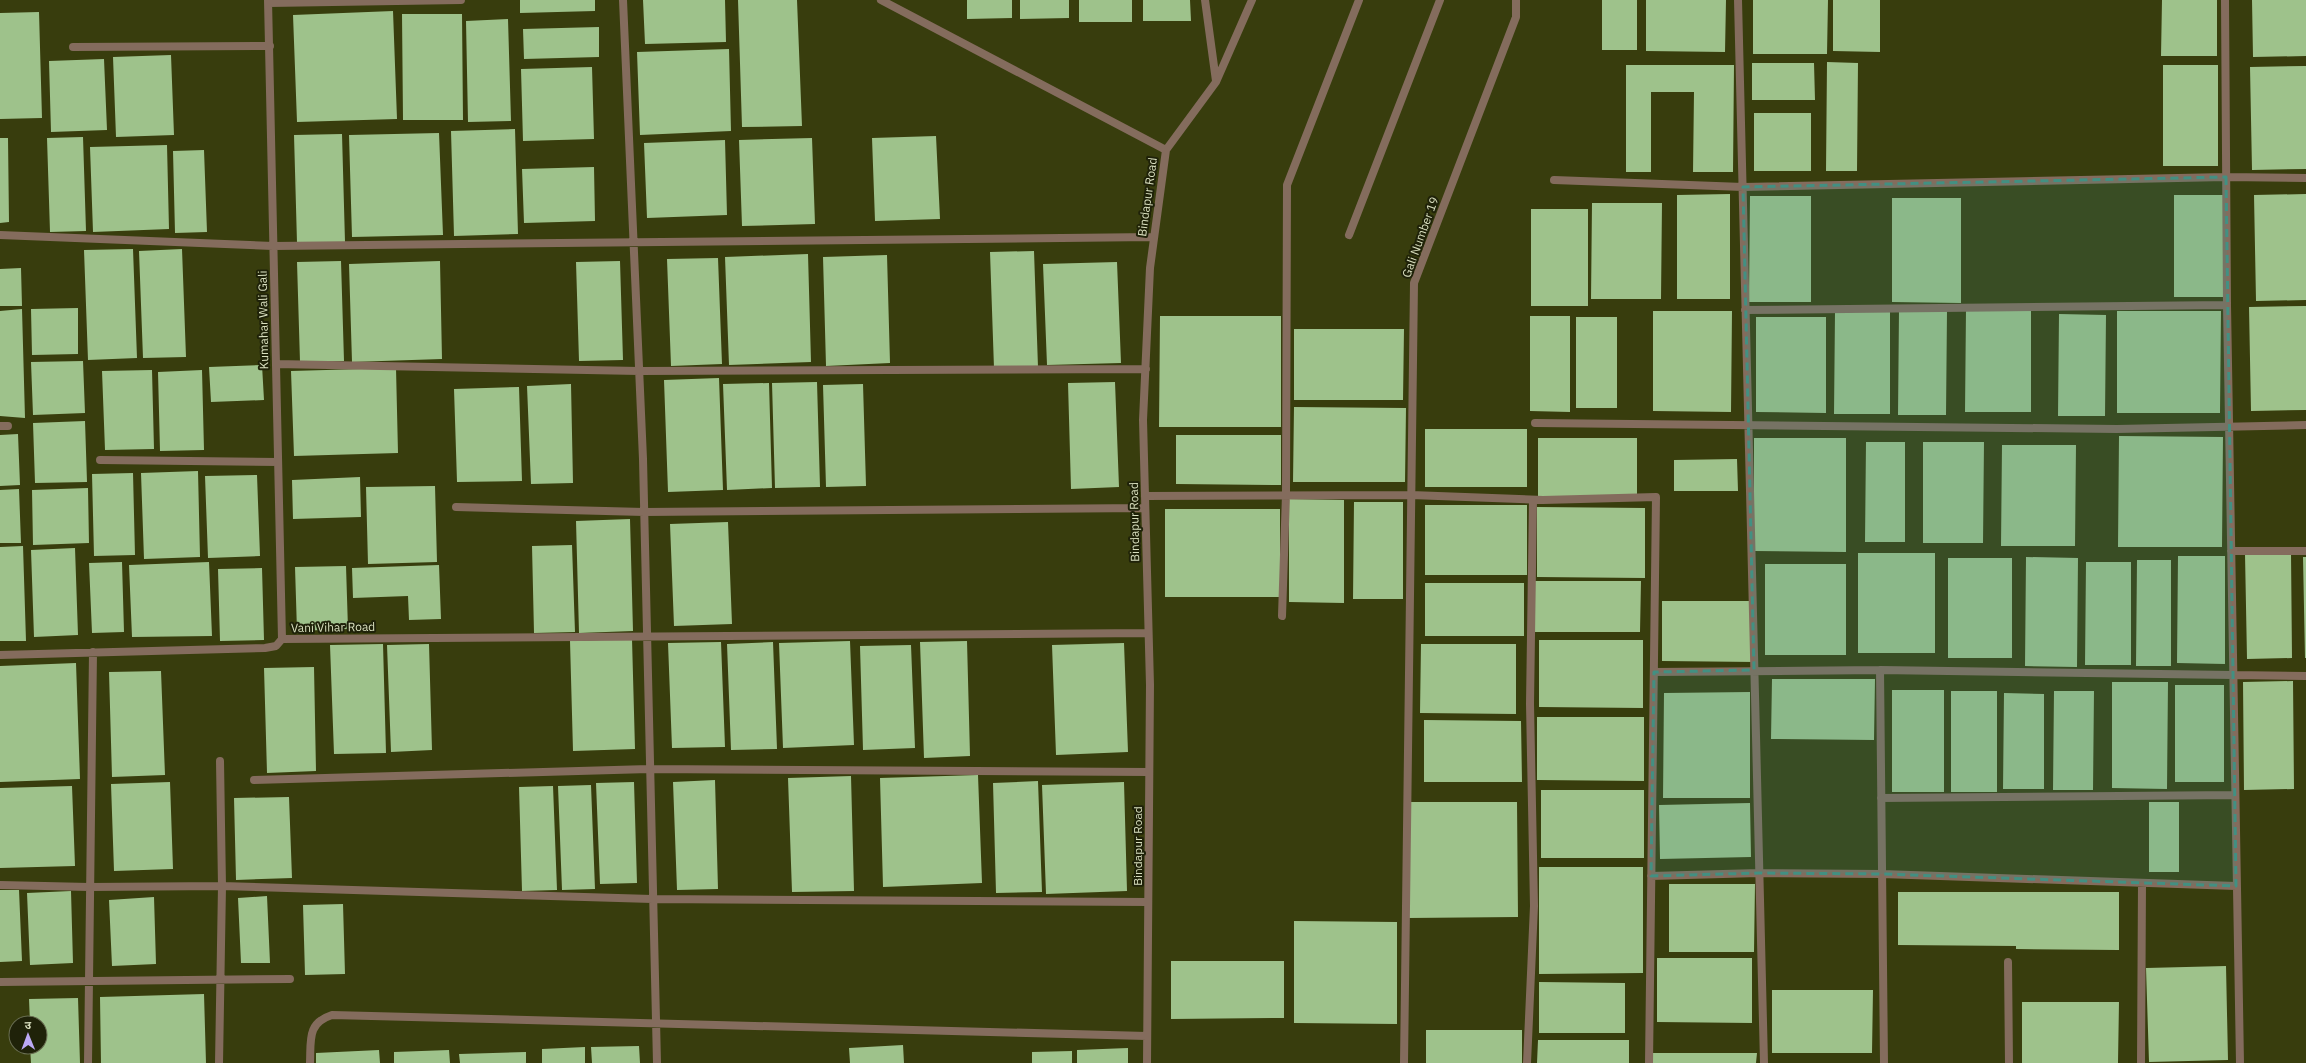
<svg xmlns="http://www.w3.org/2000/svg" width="2306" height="1063" viewBox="0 0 2306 1063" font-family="'IBM Plex Sans','Noto Sans Devanagari',sans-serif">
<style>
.building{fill:#9ec28b}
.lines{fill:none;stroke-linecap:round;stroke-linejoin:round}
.minor{stroke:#846c5d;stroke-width:8}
.marked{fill:#429082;fill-opacity:0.2;stroke:#429082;stroke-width:3;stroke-dasharray:8 5;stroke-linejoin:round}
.labels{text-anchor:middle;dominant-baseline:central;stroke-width:4;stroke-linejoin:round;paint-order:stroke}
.street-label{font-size:12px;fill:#d9dfbf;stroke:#1f2209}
</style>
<rect width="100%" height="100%" fill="#383d0d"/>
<!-- building -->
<path class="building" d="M 520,0 L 595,0 L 595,11 L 520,13 Z
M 643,0 L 725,0 L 726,42 L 645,44 Z
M 738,0 L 797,0 L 802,126 L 742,127 Z
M 967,0 L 1012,0 L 1012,18 L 967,19 Z
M 1020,0 L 1069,0 L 1069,18 L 1020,19 Z
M 1079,0 L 1132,0 L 1132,22 L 1079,22 Z
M 1143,0 L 1190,0 L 1191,21 L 1143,21 Z
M 1602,0 L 1637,0 L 1637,50 L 1602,50 Z
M 1646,0 L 1726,0 L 1725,52 L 1646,51 Z
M 1753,0 L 1828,0 L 1827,54 L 1753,54 Z
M 1833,0 L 1880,0 L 1880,52 L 1833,51 Z
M 2162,0 L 2217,0 L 2217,56 L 2161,56 Z
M 2252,0 L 2306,0 L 2306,56 L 2253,57 Z
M 393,11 L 397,119 L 297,122 L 293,15 Z
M 39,12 L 42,118 L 0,119 L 0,13 Z
M 402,14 L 462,14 L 463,120 L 403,120 Z
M 508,19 L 511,121 L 468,122 L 466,21 Z
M 599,27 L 599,57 L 524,59 L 523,29 Z
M 729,49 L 731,131 L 640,135 L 637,52 Z
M 171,55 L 174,135 L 116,137 L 113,57 Z
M 104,59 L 107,130 L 51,132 L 49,61 Z
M 1827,62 L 1858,63 L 1857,171 L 1826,171 Z
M 1752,63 L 1814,63 L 1815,100 L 1752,100 Z
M 1626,65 L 1734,65 L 1733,172 L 1693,172 L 1694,92 L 1651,92 L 1651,172 L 1626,172 Z
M 2163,65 L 2218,65 L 2218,166 L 2163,166 Z
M 2306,66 L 2306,169 L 2252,170 L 2250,67 Z
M 592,67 L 594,139 L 523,141 L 521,69 Z
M 1754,113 L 1811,113 L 1811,171 L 1754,171 Z
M 515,129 L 518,234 L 454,236 L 451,131 Z
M 439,133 L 443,235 L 352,237 L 349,135 Z
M 342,134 L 345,242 L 297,243 L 294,135 Z
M 936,136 L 940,219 L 875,221 L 872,138 Z
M 83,137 L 86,231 L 50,232 L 47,138 Z
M 0,138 L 8,138 L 9,222 L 0,223 Z
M 812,138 L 815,224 L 742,226 L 739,140 Z
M 725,140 L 727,215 L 647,218 L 644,143 Z
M 167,145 L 169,229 L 93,232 L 90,147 Z
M 204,150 L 207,232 L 175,233 L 173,151 Z
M 594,167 L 595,221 L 524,223 L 522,169 Z
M 1730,194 L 1730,299 L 1677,299 L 1677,195 Z
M 2306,194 L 2306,300 L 2256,301 L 2254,195 Z
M 2174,195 L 2225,195 L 2225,297 L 2174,297 Z
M 1750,196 L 1811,196 L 1811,302 L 1749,302 Z
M 1892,198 L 1961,198 L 1961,303 L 1892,302 Z
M 1592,203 L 1662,203 L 1661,299 L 1591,299 Z
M 1531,209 L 1588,209 L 1588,306 L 1531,306 Z
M 133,249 L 137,358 L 88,360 L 84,250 Z
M 182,249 L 186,357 L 143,358 L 139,251 Z
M 1034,251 L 1038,367 L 994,368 L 990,252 Z
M 808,254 L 811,362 L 729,365 L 725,257 Z
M 887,255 L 890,363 L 826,366 L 823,257 Z
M 718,258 L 722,364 L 671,366 L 667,259 Z
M 341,261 L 344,361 L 300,362 L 297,262 Z
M 440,261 L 442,359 L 352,362 L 349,264 Z
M 620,261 L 623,360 L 579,361 L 576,262 Z
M 1117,262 L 1121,363 L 1047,365 L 1043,264 Z
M 21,268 L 22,306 L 0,306 L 0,269 Z
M 2306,306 L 2306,410 L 2251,411 L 2249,307 Z
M 78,308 L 78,354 L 32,355 L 31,309 Z
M 22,309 L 25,418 L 0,416 L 0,311 Z
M 1966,309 L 2031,309 L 2031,412 L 1965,412 Z
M 1899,310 L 1947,311 L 1946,415 L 1898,415 Z
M 1653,311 L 1732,311 L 1731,412 L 1653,411 Z
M 1890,311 L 1890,414 L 1834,414 L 1835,312 Z
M 2117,311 L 2221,311 L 2220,413 L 2117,413 Z
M 2059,314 L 2106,315 L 2105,416 L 2058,416 Z
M 1160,316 L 1281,316 L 1281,427 L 1159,427 Z
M 1530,316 L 1570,316 L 1570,412 L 1530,411 Z
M 1576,317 L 1617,317 L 1617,408 L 1576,408 Z
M 1756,317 L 1826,317 L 1826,413 L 1756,412 Z
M 1294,329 L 1404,329 L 1403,400 L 1294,400 Z
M 83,361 L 85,413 L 33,415 L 31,362 Z
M 262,365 L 264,400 L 211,402 L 209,367 Z
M 396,368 L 398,453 L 294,456 L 291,371 Z
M 152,370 L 154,449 L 105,450 L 102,371 Z
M 202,370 L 204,450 L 160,451 L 158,372 Z
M 719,378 L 723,490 L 668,492 L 664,380 Z
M 817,382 L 820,487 L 775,488 L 772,383 Z
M 1115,382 L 1119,487 L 1071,489 L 1068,383 Z
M 769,383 L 772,488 L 727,490 L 723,384 Z
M 571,384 L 573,483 L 531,484 L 527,386 Z
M 863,384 L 866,486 L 826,487 L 823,385 Z
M 519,387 L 522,481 L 457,482 L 454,389 Z
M 1294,407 L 1406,408 L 1405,482 L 1293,482 Z
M 85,421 L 87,482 L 35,483 L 33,423 Z
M 1425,429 L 1527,429 L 1527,487 L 1425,487 Z
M 18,434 L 20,485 L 0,486 L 0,435 Z
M 1176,435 L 1281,435 L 1281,485 L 1176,484 Z
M 2119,436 L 2223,437 L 2222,547 L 2118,547 Z
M 1538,438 L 1637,438 L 1637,496 L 1538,496 Z
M 1754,438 L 1846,438 L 1846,552 L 1754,551 Z
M 1866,442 L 1905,442 L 1905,542 L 1865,542 Z
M 1923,442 L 1984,442 L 1983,543 L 1923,543 Z
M 2002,445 L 2076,445 L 2075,546 L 2001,546 Z
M 1737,459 L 1738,491 L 1674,491 L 1674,460 Z
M 198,471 L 200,557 L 144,559 L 141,473 Z
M 133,473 L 135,555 L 94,556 L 92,474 Z
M 257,475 L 260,556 L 208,558 L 205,476 Z
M 360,477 L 361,517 L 293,519 L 292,480 Z
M 435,486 L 437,562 L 368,564 L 366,487 Z
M 88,488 L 89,543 L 33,545 L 32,490 Z
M 19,489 L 21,543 L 0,543 L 0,490 Z
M 1289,499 L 1344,500 L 1344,603 L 1289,602 Z
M 1354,502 L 1403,502 L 1403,599 L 1353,599 Z
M 1425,505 L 1527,505 L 1527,575 L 1425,575 Z
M 1537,507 L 1645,508 L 1645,578 L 1537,577 Z
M 1165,509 L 1280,509 L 1280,597 L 1165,597 Z
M 630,519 L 633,631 L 579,633 L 576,521 Z
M 728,522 L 732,624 L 674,626 L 670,524 Z
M 572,545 L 575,632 L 534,633 L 532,546 Z
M 23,546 L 26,641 L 0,641 L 0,547 Z
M 75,548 L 78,635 L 34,637 L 31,550 Z
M 1858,553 L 1935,553 L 1935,653 L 1858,653 Z
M 2291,553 L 2292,658 L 2247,659 L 2245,554 Z
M 2178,556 L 2225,556 L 2225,664 L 2177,663 Z
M 2026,557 L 2078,558 L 2077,667 L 2025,666 Z
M 2303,557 L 2306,557 L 2306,658 L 2305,658 Z
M 1948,558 L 2012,558 L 2012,658 L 1948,658 Z
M 2137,560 L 2171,560 L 2171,666 L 2136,666 Z
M 122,562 L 124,632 L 92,633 L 89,563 Z
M 209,562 L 212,636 L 132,637 L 129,565 Z
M 2086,562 L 2131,562 L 2131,665 L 2085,665 Z
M 1765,564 L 1846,564 L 1846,655 L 1765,655 Z
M 439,565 L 441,619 L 409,620 L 408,596 L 353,598 L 352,568 Z
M 346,566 L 348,629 L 297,631 L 295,567 Z
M 262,568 L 264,640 L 220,641 L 218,569 Z
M 1535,581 L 1641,581 L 1640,632 L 1535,632 Z
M 1425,583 L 1524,583 L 1524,636 L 1425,636 Z
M 1662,601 L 1756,601 L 1756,662 L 1662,661 Z
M 632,639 L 635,749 L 573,751 L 570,641 Z
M 1539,640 L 1643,640 L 1643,708 L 1539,707 Z
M 850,641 L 854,745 L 783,748 L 779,643 Z
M 967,641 L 970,756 L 924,758 L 920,642 Z
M 721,642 L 725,747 L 672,748 L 668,643 Z
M 773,642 L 777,749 L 731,750 L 727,644 Z
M 1124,643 L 1128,752 L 1056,755 L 1052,645 Z
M 383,644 L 386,753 L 334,754 L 330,645 Z
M 429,644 L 432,750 L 391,752 L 387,645 Z
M 1421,644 L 1516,644 L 1516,714 L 1420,713 Z
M 911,645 L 915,748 L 863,750 L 860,646 Z
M 76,663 L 80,779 L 0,782 L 0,666 Z
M 314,667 L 316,771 L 267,773 L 264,668 Z
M 161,671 L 165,775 L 112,777 L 109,672 Z
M 1772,679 L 1875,679 L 1874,740 L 1771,739 Z
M 2293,681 L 2294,789 L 2244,790 L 2243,682 Z
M 2112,682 L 2168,682 L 2167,789 L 2112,788 Z
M 2175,685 L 2224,685 L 2224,782 L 2175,782 Z
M 1892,690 L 1944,690 L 1944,792 L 1892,792 Z
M 1951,691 L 1997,691 L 1997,792 L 1951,792 Z
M 2054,691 L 2094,691 L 2093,790 L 2053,790 Z
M 1750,692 L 1750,798 L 1663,798 L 1664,693 Z
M 2004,693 L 2044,694 L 2044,789 L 2003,789 Z
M 1537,717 L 1644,717 L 1644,781 L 1537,780 Z
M 1424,720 L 1521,721 L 1522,782 L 1424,782 Z
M 978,775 L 982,883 L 883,887 L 880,778 Z
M 851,776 L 854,891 L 792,892 L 788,778 Z
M 715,780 L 718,889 L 677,890 L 673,782 Z
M 1038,781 L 1042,892 L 996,893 L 993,783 Z
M 170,782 L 173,869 L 114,871 L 111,784 Z
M 634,782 L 637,883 L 600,884 L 596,783 Z
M 1124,782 L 1127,891 L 1046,894 L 1042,785 Z
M 591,785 L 595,889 L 562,890 L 558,786 Z
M 72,786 L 75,866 L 0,868 L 0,788 Z
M 553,786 L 557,890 L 522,891 L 519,787 Z
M 1541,790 L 1644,790 L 1644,858 L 1541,858 Z
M 289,797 L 292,878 L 236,880 L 234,798 Z
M 1408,802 L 1517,802 L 1518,917 L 1408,918 Z
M 2149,802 L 2179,802 L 2179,872 L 2149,872 Z
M 1750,803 L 1751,857 L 1660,859 L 1659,805 Z
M 1539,867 L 1643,867 L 1643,973 L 1539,974 Z
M 1669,884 L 1755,884 L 1754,952 L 1669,952 Z
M 0,890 L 19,890 L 22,961 L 0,962 Z
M 71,891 L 73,963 L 30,965 L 27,893 Z
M 1898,892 L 2119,892 L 2119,950 L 2016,949 L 2016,946 L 1898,945 Z
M 267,896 L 270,963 L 241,963 L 238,898 Z
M 154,897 L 156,964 L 112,966 L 109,900 Z
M 343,904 L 345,974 L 305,975 L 303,905 Z
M 1294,921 L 1397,922 L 1397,1024 L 1294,1023 Z
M 1657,958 L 1752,958 L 1752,1023 L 1657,1022 Z
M 1171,961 L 1284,961 L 1284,1018 L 1171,1019 Z
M 2226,966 L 2228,1060 L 2149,1062 L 2146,968 Z
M 1539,982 L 1625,983 L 1625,1033 L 1539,1033 Z
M 1772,990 L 1873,990 L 1872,1053 L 1772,1053 Z
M 204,994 L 206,1063 L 101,1063 L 100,997 Z
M 78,998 L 80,1063 L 31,1063 L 30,1047 L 40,1047 L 40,1023 L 30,1023 L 29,999 Z
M 2022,1002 L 2119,1002 L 2118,1063 L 2022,1063 Z
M 1426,1030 L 1522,1030 L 1522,1063 L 1426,1063 Z
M 1538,1040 L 1629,1040 L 1629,1063 L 1537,1063 Z
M 903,1045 L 904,1063 L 850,1063 L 849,1048 Z
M 639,1046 L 640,1063 L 592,1063 L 591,1047 Z
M 585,1047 L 585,1063 L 542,1063 L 542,1049 Z
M 1128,1048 L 1128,1063 L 1077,1063 L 1077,1050 Z
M 379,1050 L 380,1063 L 316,1063 L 316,1053 Z
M 449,1050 L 450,1063 L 394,1063 L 394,1052 Z
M 1072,1051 L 1072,1063 L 1032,1063 L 1032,1052 Z
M 526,1052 L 526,1063 L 460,1063 L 459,1054 Z
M 1651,1053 L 1757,1053 L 1756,1063 L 1651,1063 Z"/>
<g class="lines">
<!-- minor -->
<path class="minor" d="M 268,0 L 282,639
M 623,0 L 643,459 L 657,1063
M 881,0 L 1166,150
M 1205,0 L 1216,81
M 1738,0 L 1764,1063
M 2225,0 L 2227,305 L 2240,1063
M 269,3 L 461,0
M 73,47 L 270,46
M 1554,180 L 1743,187 L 2226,177 L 2306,178
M 0,235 L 273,246 L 1153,237
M 1349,235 L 1440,0
M 1745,310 L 2227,305
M 276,364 L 639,371 L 1146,369
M 1535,423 L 2117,429 L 2306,425
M 0,426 L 8,426
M 100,460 L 278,462
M 1145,496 L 1411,495 L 1543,500 L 1656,497 L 1649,1063
M 456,507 L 644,512 L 1145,508
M 2231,551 L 2306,551
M 1282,616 L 1286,494 L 1287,185 L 1359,0
M 0,655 L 265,648 L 276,646 L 282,639 L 1148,633
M 1880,670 L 1884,1063
M 1654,672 L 1880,670 L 2306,676
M 254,780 L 649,769 L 1149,772
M 1881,798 L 2235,795
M 1651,876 L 1759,873 L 1882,874 L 2236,886
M 0,885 L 89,887 L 222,886 L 652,899 L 1148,902
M 2008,962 L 2009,1063
M 0,982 L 290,979
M 88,1063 L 93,652
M 219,1063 L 222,886 L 220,761
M 310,1063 C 311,1040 307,1023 332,1015 L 1147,1036
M 1147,1063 L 1150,685 L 1143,420 L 1150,268 L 1166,150 L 1216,82 L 1252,0
M 1404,1063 L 1414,283 L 1516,17 L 1516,0
M 1527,1063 L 1534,906 L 1530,704 L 1533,500
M 2141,1063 L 2142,883"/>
</g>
<!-- marked area -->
<path class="marked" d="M 2226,177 L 2236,886 L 1882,874 L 1759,873 L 1651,876 L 1654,672 L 1754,670 L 1743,187 Z"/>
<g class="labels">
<!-- street labels -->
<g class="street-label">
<text transform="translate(1147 197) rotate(-82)">Bindapur Road</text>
<text transform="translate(1420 237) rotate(-70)">Gali Number 19</text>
<text transform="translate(263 320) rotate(-91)">Kumahar Wali Gali</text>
<text transform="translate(1134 522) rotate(-91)">Bindapur Road</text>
<text transform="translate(333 627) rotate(-1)">Vani Vihar Road</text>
<text transform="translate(1137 846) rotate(-90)">Bindapur Road</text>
</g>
</g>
<!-- north arrow -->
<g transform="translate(28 1035) rotate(359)"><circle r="19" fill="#1f2209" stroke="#696e52"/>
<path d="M0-3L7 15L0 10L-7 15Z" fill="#bca9f5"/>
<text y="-6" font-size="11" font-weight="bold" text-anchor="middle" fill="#d9dfbf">उ</text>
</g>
</svg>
